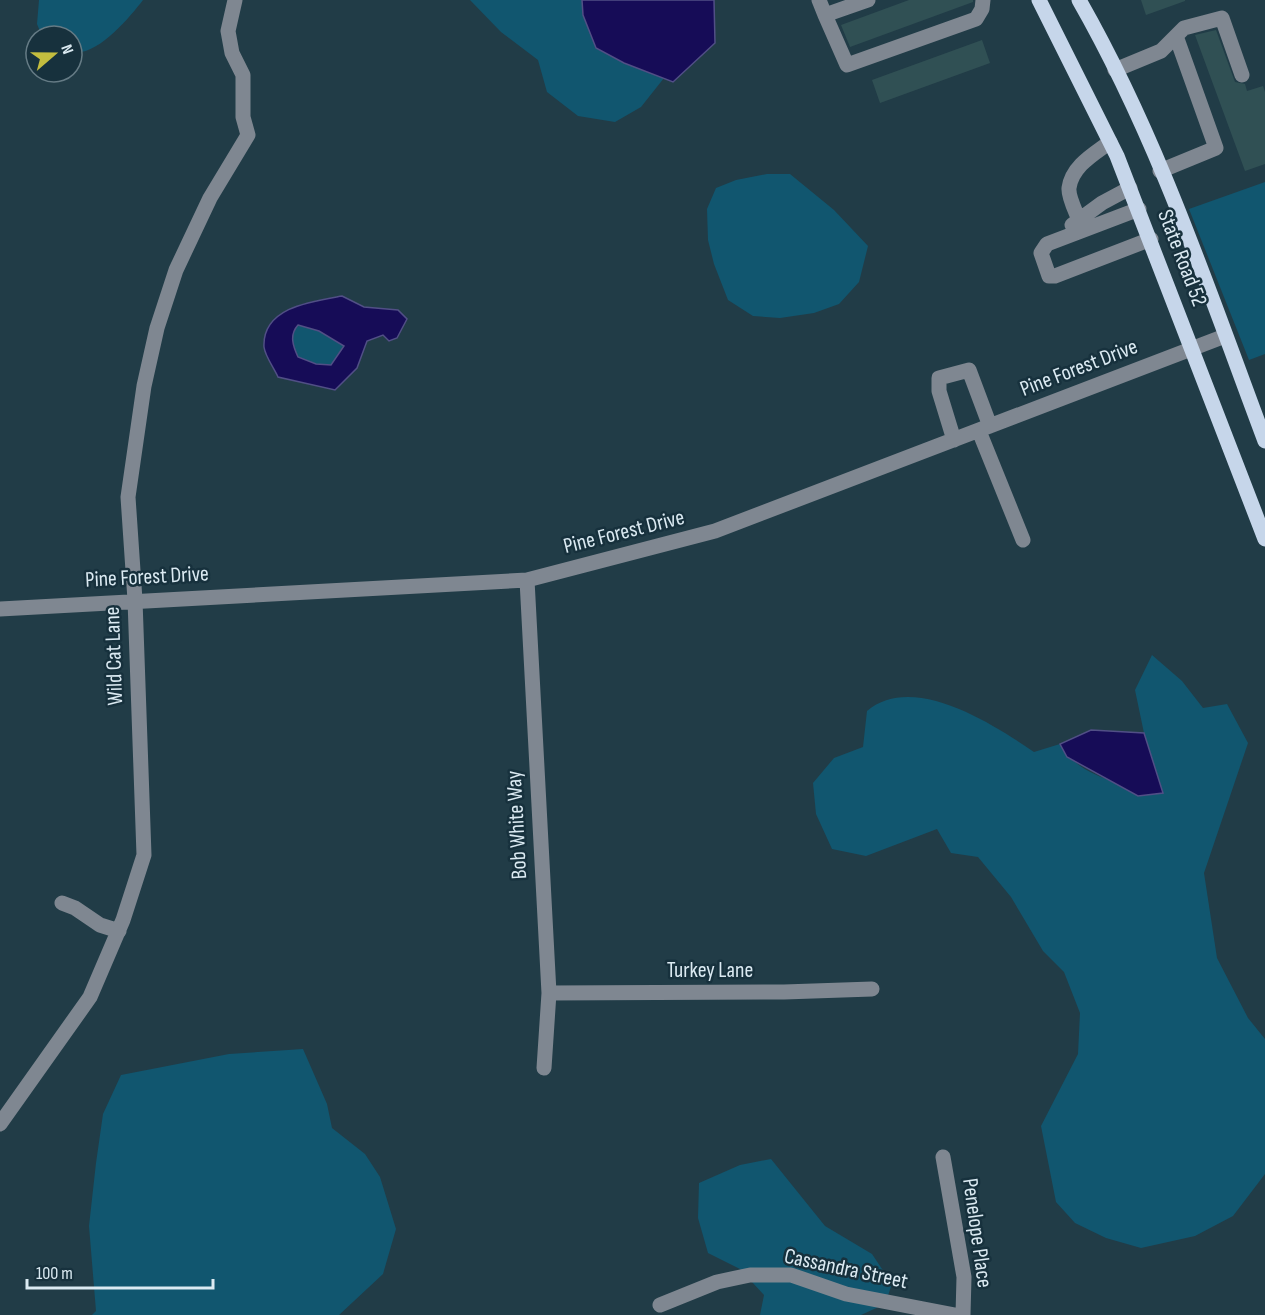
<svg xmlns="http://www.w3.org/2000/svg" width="1265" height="1315" viewBox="0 0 1265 1315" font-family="'Sofia Sans Condensed',sans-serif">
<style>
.green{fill:#11566f}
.water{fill:#160c57;stroke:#514f86;stroke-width:1.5;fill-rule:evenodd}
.building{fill:#305054}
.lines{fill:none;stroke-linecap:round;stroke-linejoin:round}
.minor{stroke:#7f8791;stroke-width:15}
.major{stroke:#c6d6ea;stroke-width:15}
.labels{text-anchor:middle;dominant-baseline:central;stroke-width:5;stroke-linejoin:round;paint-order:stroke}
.street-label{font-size:22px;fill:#dbeaf2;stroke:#17313d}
</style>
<rect width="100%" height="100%" fill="#213c47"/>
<!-- green -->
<path class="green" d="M 39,0 L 143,0 C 129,18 97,57 72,52 L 72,36 L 42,36 L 37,24 Z
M 470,0 L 582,0 L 583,15 L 596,48 L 624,63 L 664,78 L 641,107 L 615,122 L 578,116 L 547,92 L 538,60 L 501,32 Z
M 767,174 L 790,174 L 834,210 L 868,246 L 859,282 L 839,304 L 814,313 L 780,318 L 753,316 L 728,300 L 714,264 L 708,240 L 707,209 L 716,188 L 736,180 Z
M 1265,182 L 1265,354 L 1249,360 L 1189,209 Z
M 298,325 L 319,331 L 344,346 L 331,366 L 316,364 L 298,357 C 293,346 289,335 298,325 Z
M 1152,655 L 1182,681 L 1203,708 L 1227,704 L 1248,743 L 1204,873 L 1217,958 L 1248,1018 L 1265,1039 L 1265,1174 L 1233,1216 L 1195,1236 L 1141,1248 L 1106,1238 L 1075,1223 L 1056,1202 L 1041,1126 L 1078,1054 L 1080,1013 L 1064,972 L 1043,951 L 1011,897 L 978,857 L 951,853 L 937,829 L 866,856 L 832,849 L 816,814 L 813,783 L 834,758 L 863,747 L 867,711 C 913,672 993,724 1034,752 L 1060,744 C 1080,779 1126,785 1162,792 L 1144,733 L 1135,690 Z
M 303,1049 L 327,1104 L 332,1128 L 365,1154 L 380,1177 L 396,1229 L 383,1274 L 339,1315 L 92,1315 L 96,1311 L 89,1226 L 96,1163 L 103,1114 L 121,1075 L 229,1054 Z
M 771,1159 L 825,1226 L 872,1254 L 892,1284 L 885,1304 L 861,1315 L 760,1315 L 764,1295 L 740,1269 L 708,1253 L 698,1218 L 699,1183 L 740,1165 Z"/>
<!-- water -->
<path class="water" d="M 582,0 L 714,0 L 715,43 L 673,82 L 624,63 L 596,48 L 583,15 Z
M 342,296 L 364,307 L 398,310 L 407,319 L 397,338 L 389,341 L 383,335 L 367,341 L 357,368 L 335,390 L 278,377 C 274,368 265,356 264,347 C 262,307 313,301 342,296 ZM 298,325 L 319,331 L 344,346 L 331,365 L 316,364 L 298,357 C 293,346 289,335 298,325 Z
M 1091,730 L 1144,733 L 1163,793 L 1138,796 L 1067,757 L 1060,744 Z"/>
<!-- building -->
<path class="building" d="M 909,0 L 973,0 L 973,2 L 850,47 L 841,25 Z
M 1141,0 L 1185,0 L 1185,1 L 1146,15 Z
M 1216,30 L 1235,82 L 1245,84 L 1247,91 L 1263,86 L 1265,92 L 1265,164 L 1245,171 L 1195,35 Z
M 982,40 L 990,63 L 880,103 L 872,80 Z"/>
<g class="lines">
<!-- minor -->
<path class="minor" d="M 819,0 L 825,15 L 868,0
M 825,15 L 847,65 L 976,19 L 982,9 L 983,0
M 1176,36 L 1184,28 L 1222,18 L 1242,75
M 1115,70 L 1161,51 L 1176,36 L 1216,148 L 1160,171
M 1139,209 L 1047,244 L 1041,253 L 1049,276 L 1055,276 L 1151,239
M 1079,220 C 1076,212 1068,197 1069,188 C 1072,166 1094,154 1110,142
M 1072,225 L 1102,203 L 1130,188
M 979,431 L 1023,540
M 954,440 L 939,391 L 939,378 L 969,370 L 990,426
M 527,580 L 549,993 L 544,1068
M 0,609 L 527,580 L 715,531 L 1225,336
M 62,903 L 75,908 L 100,925 L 119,931
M 549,993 L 784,992 L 872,989
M 0,1124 L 90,997 L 123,920 L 144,855 L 135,600 L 128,497 L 144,386 L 157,328 L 176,270 L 210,198 L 248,135 L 243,117 L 243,75 L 232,53 L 228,31 L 235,0
M 943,1157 L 964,1277 L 963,1315
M 660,1305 L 717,1282 L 750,1275 L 791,1275 L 846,1294 L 955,1315"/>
<!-- major -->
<path class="major" d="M 1039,0 L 1117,156 L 1265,539
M 1079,0 C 1158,138 1209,292 1265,441"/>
</g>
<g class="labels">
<!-- street labels -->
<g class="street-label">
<text transform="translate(1182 258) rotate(69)">State Road 52</text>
<text transform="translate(1079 368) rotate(-21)">Pine Forest Drive</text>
<text transform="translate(624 532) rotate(-14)">Pine Forest Drive</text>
<text transform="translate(147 577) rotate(-3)">Pine Forest Drive</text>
<text transform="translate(114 656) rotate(-92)">Wild Cat Lane</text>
<text transform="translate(517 825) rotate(-93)">Bob White Way</text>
<text x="710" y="970">Turkey Lane</text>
<text transform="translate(977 1233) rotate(82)">Penelope Place</text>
<text transform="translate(846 1269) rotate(12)">Cassandra Street</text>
</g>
</g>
<!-- north arrow -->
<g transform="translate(54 54) rotate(70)"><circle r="28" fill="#17313d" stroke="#657b85" stroke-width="1.5"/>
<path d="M0-4.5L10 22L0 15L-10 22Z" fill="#c3bd3f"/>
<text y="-9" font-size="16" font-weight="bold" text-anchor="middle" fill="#dbeaf2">N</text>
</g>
<!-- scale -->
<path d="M27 1279v9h186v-9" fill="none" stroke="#dbeaf2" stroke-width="3"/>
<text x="36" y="1279" font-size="18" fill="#dbeaf2" stroke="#17313d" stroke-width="4.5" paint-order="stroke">100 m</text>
</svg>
